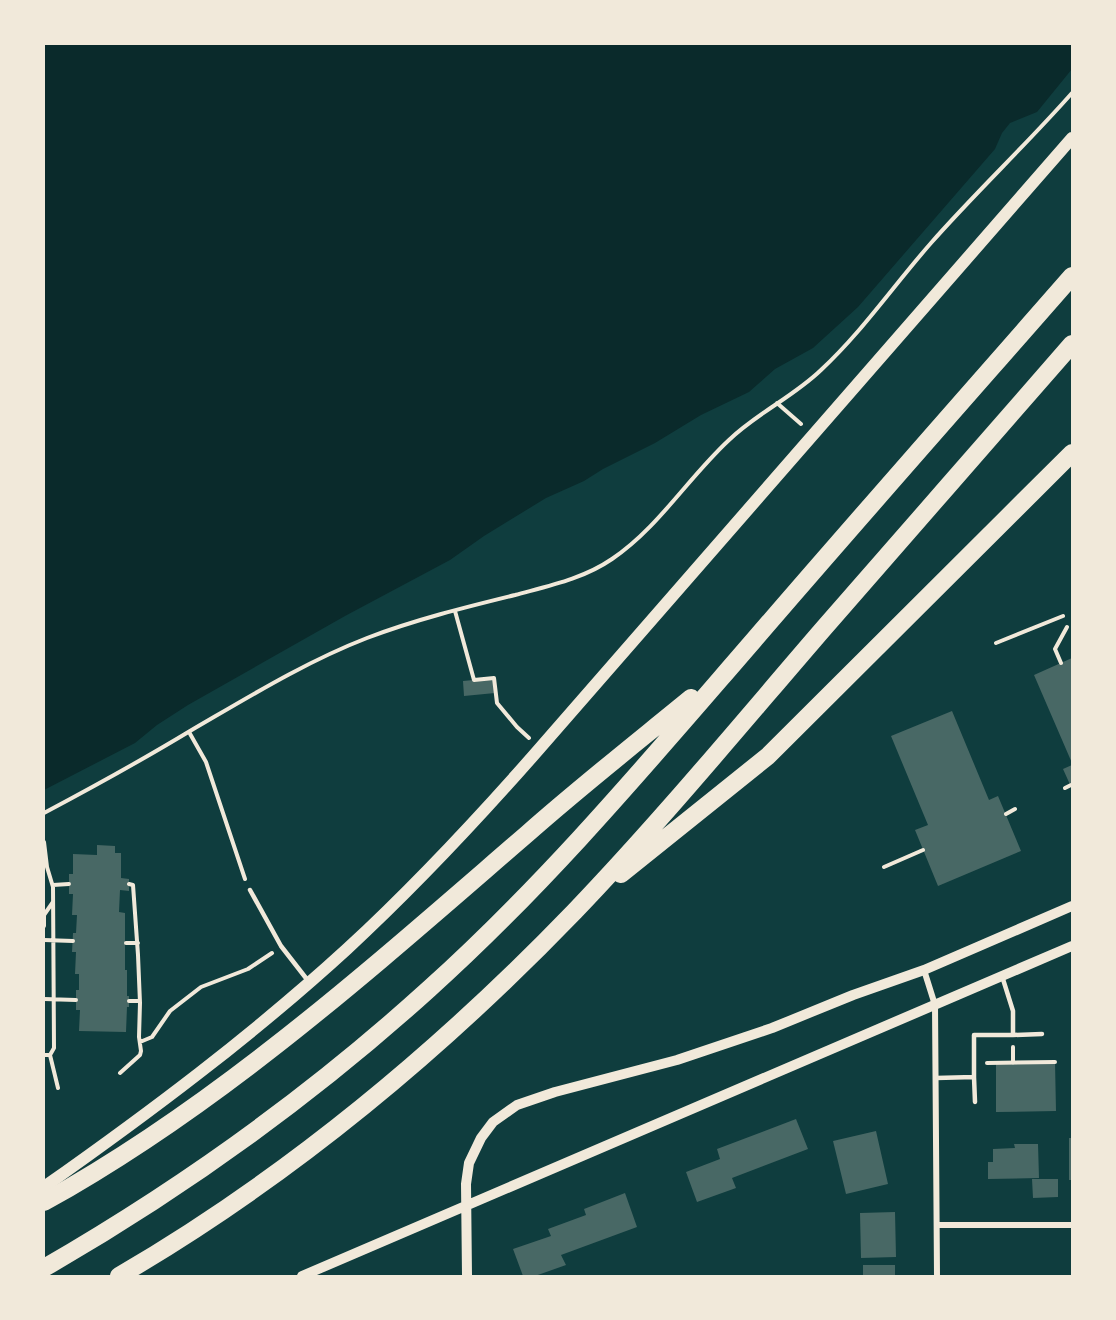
<svg xmlns="http://www.w3.org/2000/svg" width="1116" height="1320" viewBox="0 0 1116 1320" font-family="Helvetica,sans-serif">
<style>
.water{fill:#0a2a2b}
.building{fill:#486865}
.lines{fill:none;stroke-linecap:round;stroke-linejoin:round}
.path{stroke:#f1e9da;stroke-width:4}
.service{stroke:#f1e9da;stroke-width:4.5}
.minor{stroke:#f1e9da;stroke-width:6}
.tertiary{stroke:#f1e9da;stroke-width:10}
.secondary{stroke:#f1e9da;stroke-width:12}
.motorway{stroke:#f1e9da;stroke-width:18}
</style>
<rect width="100%" height="100%" fill="#0f3d3e"/>
<!-- water -->
<path class="water" d="M 44,44 L 1072,44 L 1072,69 L 1037,112 L 1010,123 L 1002,133 L 995,149 L 858,307 L 813,348 L 775,369 L 749,392 L 701,415 L 655,443 L 603,469 L 584,481 L 546,498 L 484,536 L 450,560 L 345,616 L 188,705 L 157,725 L 135,743 L 44,790 Z"/>
<!-- building -->
<path class="building" d="M 1072,658 L 1072,763 L 1034,675 Z
M 494,678 L 495,693 L 464,696 L 463,681 Z
M 952,711 L 989,800 L 998,796 L 1021,851 L 938,886 L 915,830 L 928,825 L 891,736 Z
M 1072,765 L 1072,789 L 1063,769 Z
M 97,845 L 115,846 L 115,853 L 121,853 L 121,878 L 129,879 L 129,891 L 120,890 L 119,912 L 125,913 L 125,970 L 127,970 L 127,996 L 129,996 L 129,1007 L 127,1007 L 126,1032 L 79,1031 L 80,1010 L 76,1010 L 76,990 L 79,990 L 79,974 L 75,974 L 76,952 L 72,952 L 73,933 L 76,933 L 77,915 L 72,915 L 73,894 L 69,894 L 69,874 L 73,874 L 73,854 L 97,855 Z
M 1055,1062 L 1056,1111 L 996,1112 L 996,1063 Z
M 796,1119 L 808,1149 L 732,1178 L 736,1188 L 697,1202 L 686,1172 L 720,1159 L 717,1149 Z
M 876,1131 L 888,1184 L 846,1194 L 833,1141 Z
M 1069,1138 L 1072,1138 L 1072,1180 L 1069,1180 Z
M 1014,1144 L 1038,1144 L 1039,1178 L 988,1179 L 988,1162 L 993,1162 L 993,1149 L 1015,1148 Z
M 1032,1179 L 1058,1179 L 1058,1197 L 1033,1198 Z
M 625,1193 L 637,1227 L 561,1255 L 566,1265 L 535,1276 L 523,1276 L 513,1249 L 551,1236 L 548,1229 L 586,1215 L 584,1209 Z
M 895,1212 L 896,1257 L 861,1258 L 860,1213 Z
M 863,1265 L 895,1265 L 895,1276 L 863,1276 Z"/>
<g class="lines">
<!-- path -->
<path class="path" d="M 777,403 L 801,424
M 455,611 L 474,680 L 494,678 L 497,703 L 517,727 L 529,738
M 996,643 L 1063,616
M 1061,663 L 1055,649 L 1067,627
M 189,732 L 206,762 L 245,879
M 1065,788 L 1071,785
M 44,813 C 93,787 142,760 190,731 C 247,698 305,662 367,638 C 414,620 466,607 515,595 C 548,586 583,579 612,559 C 658,528 688,478 729,440 C 757,413 793,397 821,370 C 862,332 894,285 931,243 C 976,192 1027,144 1072,93
M 1006,814 L 1015,809
M 44,842 L 47,867 L 53,887 L 54,1048 L 50,1055 L 44,1055
M 884,867 L 923,850
M 53,885 L 69,884
M 44,926 L 44,915 L 53,902
M 44,940 L 73,941
M 126,943 L 138,943
M 44,999 L 76,1000
M 129,1001 L 140,1001
M 140,1042 L 152,1037 L 170,1011 L 201,987 L 248,969 L 272,953
M 50,1055 L 58,1088
M 987,1063 L 1055,1062
M 1013,1063 L 1013,1047
M 120,1073 L 140,1055 L 141,1051 L 139,1037 L 140,1003 L 138,955 L 133,885 L 129,884"/>
<!-- service -->
<path class="service" d="M 250,890 L 281,946 L 309,982
M 1013,1035 L 1042,1034
M 974,1077 L 975,1102
M 936,1078 L 974,1077 L 974,1035 L 1013,1035 L 1013,1011 L 1002,976"/>
<!-- minor -->
<path class="minor" d="M 924,970 L 935,1005 L 937,1276
M 937,1225 L 1072,1225"/>
<!-- tertiary -->
<path class="tertiary" d="M 302,1276 L 1072,946
M 467,1276 L 466,1184 L 469,1163 L 481,1138 L 493,1122 L 517,1105 L 555,1092 L 677,1060 L 772,1028 L 853,995 L 924,970 L 1072,906"/>
<!-- secondary -->
<path class="secondary" d="M 44,1187 C 149,1113 252,1036 347,949 C 413,888 474,823 533,756 L 1072,138"/>
<!-- motorway -->
<path class="motorway" d="M 621,874 L 768,756 L 1072,453
M 44,1202 C 221,1104 374,966 527,834 C 580,787 636,743 691,698
M 44,1268 C 181,1189 311,1096 429,989 C 547,883 650,760 754,640 C 859,518 966,397 1072,276
M 119,1276 C 287,1178 440,1051 575,911 C 662,820 742,723 824,628 C 906,533 990,439 1072,344"/>
</g>
<!-- border -->
<rect width="1116" height="1320" fill="none" stroke="#f1e9da" stroke-width="90"/>
</svg>
